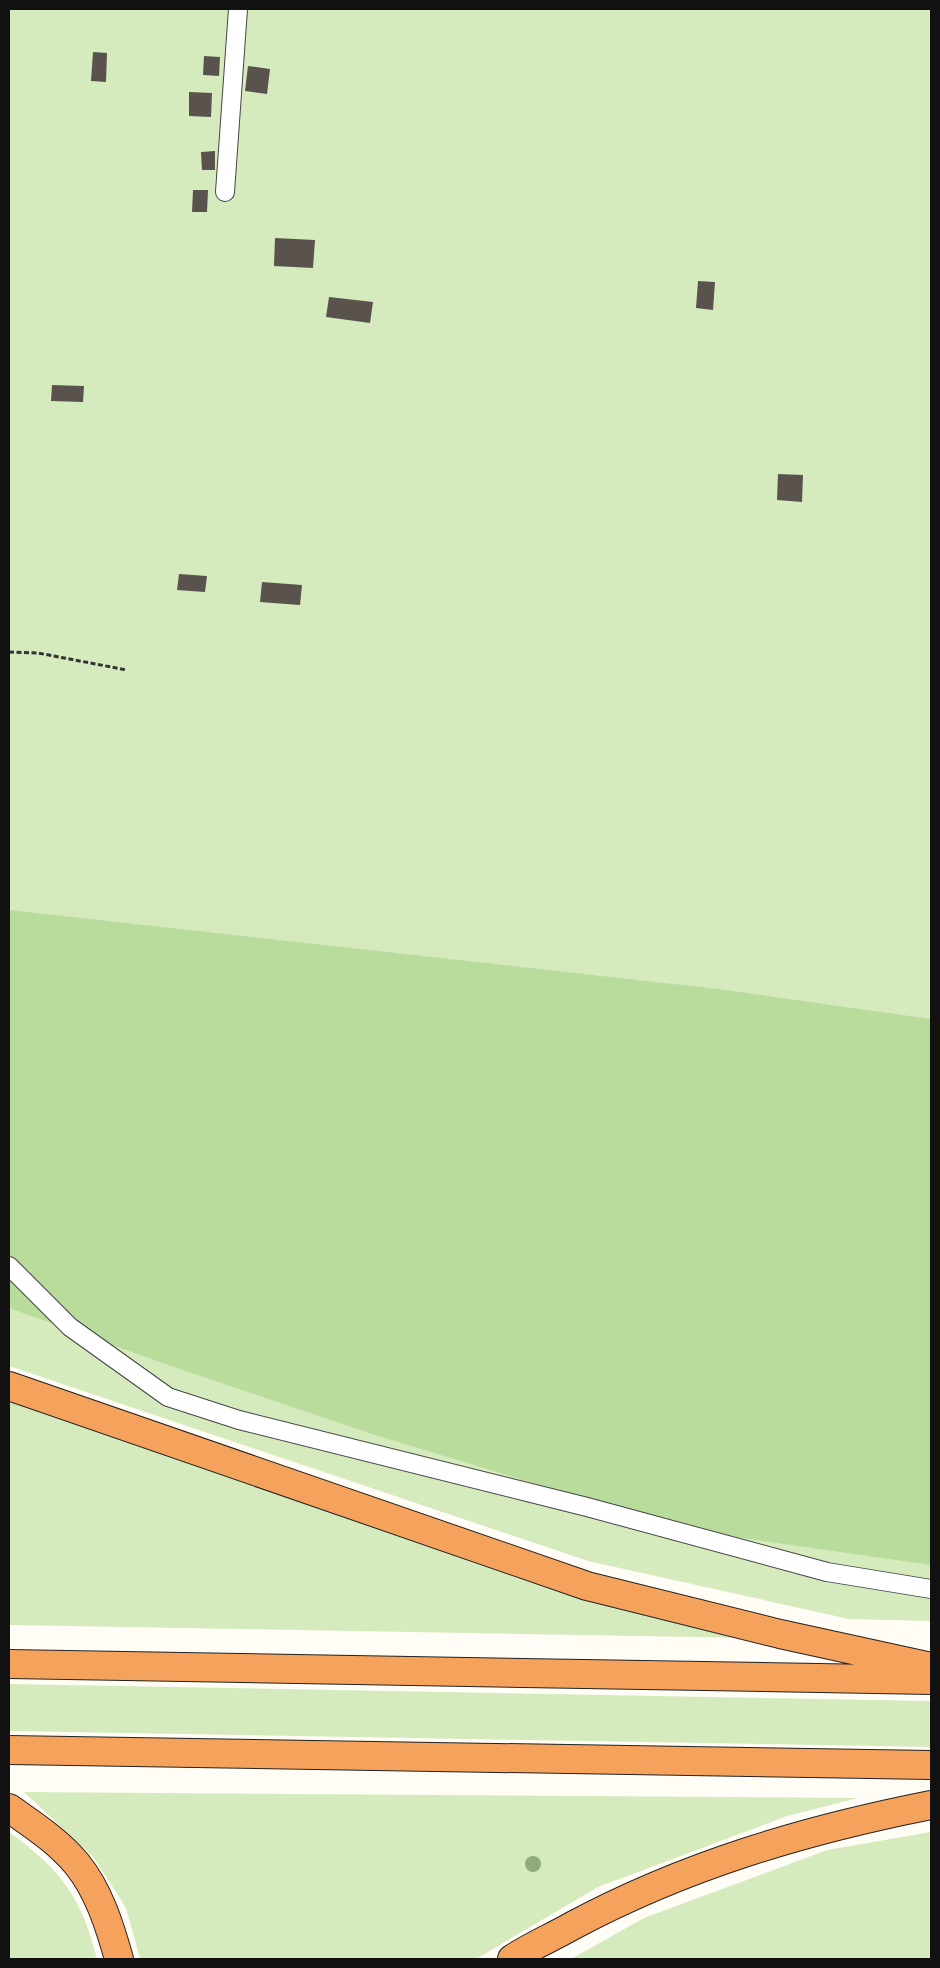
<svg xmlns="http://www.w3.org/2000/svg" width="940" height="1968" viewBox="0 0 940 1968" font-family="'Zilla Slab',serif">
<style>
.green{fill:#d5ebbd}
.forest{fill:#b9dc9c}
.building{fill:#5a524d}
.lines{fill:none;stroke-linecap:round;stroke-linejoin:round}
.lane-casing{stroke:#444;stroke-width:20}
.highway-casing{stroke:#222;stroke-width:30}
.path{stroke:#333;stroke-width:3;stroke-dasharray:5 2.5;stroke-linecap:butt}
.lane{stroke:#fff;stroke-width:18}
.highway{stroke:#f5a25d;stroke-width:28}
.tree{fill:#8dad7f}
</style>
<rect width="100%" height="100%" fill="#fffdf5"/>
<!-- green -->
<path class="green" d="M 9,9 L 931,9 L 931,1621 L 849,1619 L 588,1561 L 9,1366 Z
M 9,1401 L 582,1595 L 755,1638 L 9,1625 Z
M 9,1684 L 931,1701 L 931,1747 L 9,1731 Z
M 24,1792 L 858,1798 L 787,1816 L 598,1887 L 476,1959 L 140,1959 L 126,1908 L 94,1858 Z
M 9,1832 C 60,1869 82,1897 97,1959 L 9,1959 Z
M 931,1832 L 931,1959 L 571,1959 L 644,1918 L 827,1850 Z"/>
<!-- forest -->
<path class="forest" d="M 9,910 L 718,989 L 931,1019 L 931,1565 L 687,1530 L 372,1434 L 171,1366 L 9,1308 Z"/>
<!-- building -->
<path class="building" d="M 93,52 L 107,53 L 106,82 L 91,81 Z
M 204,56 L 220,57 L 219,76 L 203,75 Z
M 248,66 L 270,69 L 267,94 L 245,91 Z
M 189,92 L 212,93 L 211,117 L 189,116 Z
M 215,151 L 215,170 L 202,170 L 201,152 Z
M 193,190 L 208,190 L 207,212 L 192,212 Z
M 275,238 L 315,240 L 313,268 L 274,266 Z
M 698,281 L 715,282 L 713,310 L 696,308 Z
M 329,297 L 373,302 L 370,323 L 326,317 Z
M 52,385 L 84,386 L 83,402 L 51,401 Z
M 778,474 L 803,475 L 802,502 L 777,500 Z
M 179,574 L 207,576 L 205,592 L 177,590 Z
M 262,582 L 302,585 L 300,605 L 260,602 Z"/>
<g class="lines">
<!-- lane casing -->
<g class="lane-casing">
<path id="lane" d="M 225,192 L 238,9
M 9,1266 L 70,1327 L 168,1397 L 239,1420 L 587,1507 L 827,1572 L 931,1589"/>
</g>
<!-- highway casing -->
<g class="highway-casing">
<path id="highway" d="M 9,1386 L 587,1586 L 780,1634 L 931,1667
M 9,1664 L 931,1680
M 9,1750 L 931,1765
M 9,1808 C 33,1825 58,1841 77,1864 C 99,1891 110,1927 119,1959
M 512,1959 C 531,1946 553,1937 572,1926 C 686,1865 805,1830 931,1805"/>
</g>
<!-- path -->
<path class="path" d="M 9,652 L 38,653 L 127,670"/>
<!-- lane -->
<use href="#lane" class="lane"/>
<!-- highway -->
<use href="#highway" class="highway"/>
</g>
<!-- trees -->
<circle class="tree" cx="533" cy="1864" r="8"/>
<!-- border -->
<rect width="940" height="1968" fill="none" stroke="#111111" stroke-width="20"/>
</svg>
